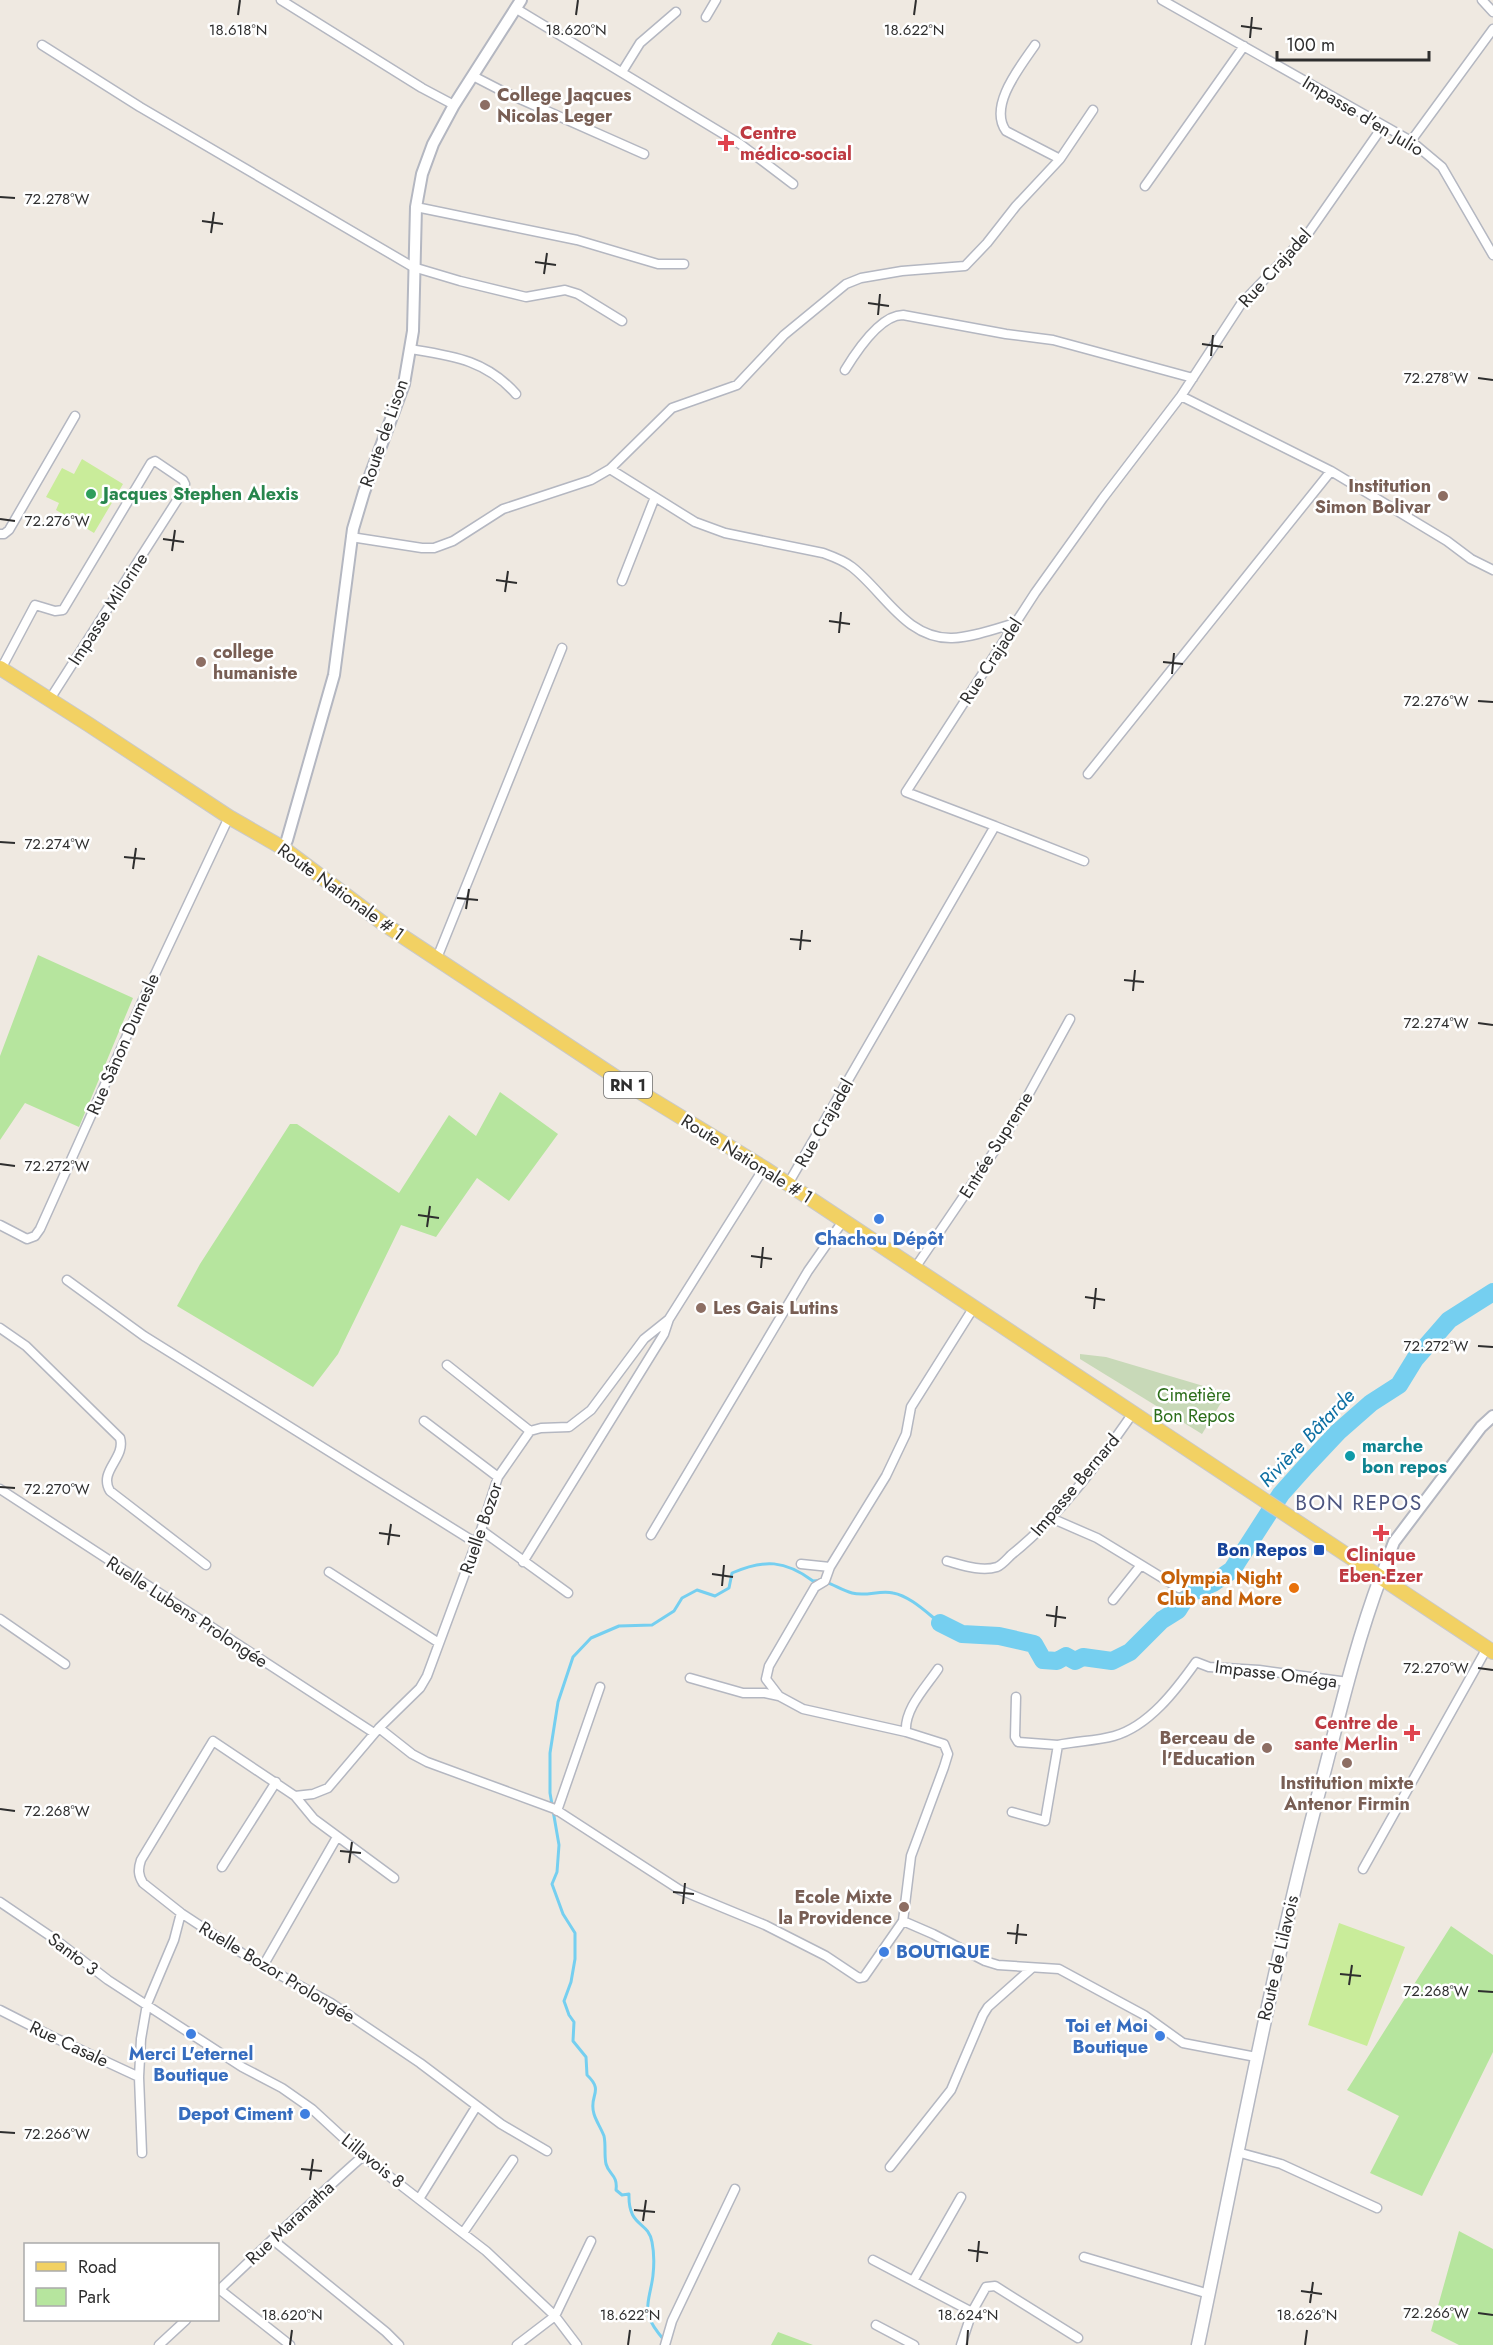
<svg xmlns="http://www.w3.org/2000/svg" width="1493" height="2345" viewBox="0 0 1493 2345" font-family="Jost,sans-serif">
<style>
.green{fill:#b6e59e}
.cemetery{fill:#c8d9b8}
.pitch{fill:#c9ec9a}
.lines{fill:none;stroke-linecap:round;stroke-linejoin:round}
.stream{stroke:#75cff0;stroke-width:3}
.river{stroke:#75cff0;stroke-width:18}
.minor-casing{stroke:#b4b7c1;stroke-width:11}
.tertiary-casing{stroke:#b4b7c1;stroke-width:14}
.secondary-casing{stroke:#b4b7c1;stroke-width:15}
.primary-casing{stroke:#c9c9c9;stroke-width:16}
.minor{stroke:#fff;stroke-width:8}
.tertiary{stroke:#fff;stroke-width:10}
.secondary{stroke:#fff;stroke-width:12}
.primary{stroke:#f2d163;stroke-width:14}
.ticks{fill:none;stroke:#2e2e2e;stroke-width:2}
.education-dot{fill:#8d6e63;stroke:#fff;stroke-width:2}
.health-dot{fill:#e0444e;stroke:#fff;stroke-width:2}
.leisure-dot{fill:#2e9e5b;stroke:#fff;stroke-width:2}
.shop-dot{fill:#3f7fe0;stroke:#fff;stroke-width:2}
.culture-dot{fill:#0f9aa8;stroke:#fff;stroke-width:2}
.transit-dot{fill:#1a4fb4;stroke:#fff;stroke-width:2}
.food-dot{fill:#e8710a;stroke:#fff;stroke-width:2}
.labels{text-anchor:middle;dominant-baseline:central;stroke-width:5;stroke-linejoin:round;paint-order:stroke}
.shield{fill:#fff;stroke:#6d6d6d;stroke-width:1.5}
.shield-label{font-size:16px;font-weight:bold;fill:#2e2e2e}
.education-label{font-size:18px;font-weight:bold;fill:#785e54;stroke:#fff;text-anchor:start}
.street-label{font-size:18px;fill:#2e2e2e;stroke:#fff}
.health-label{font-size:18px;font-weight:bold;fill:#be3a42;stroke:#fff;text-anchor:start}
.leisure-label{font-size:18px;font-weight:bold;fill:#27864d;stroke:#fff;text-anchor:start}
.shop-label{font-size:18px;font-weight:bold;fill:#366cbe;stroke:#fff}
.park-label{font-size:18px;fill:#2c6e1b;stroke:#fff}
.culture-label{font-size:18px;font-weight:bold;fill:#0d838f;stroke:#fff;text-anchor:start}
.transit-label{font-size:18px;font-weight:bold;fill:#164399;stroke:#fff;text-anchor:end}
.food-label{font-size:18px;font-weight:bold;fill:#c56008;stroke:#fff;text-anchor:end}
.water-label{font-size:20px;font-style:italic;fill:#0d6fa3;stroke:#fff}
.quarter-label{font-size:21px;letter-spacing:1.5px;fill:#4d5680;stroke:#fff}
.ticks-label{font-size:15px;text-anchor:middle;fill:#2e2e2e;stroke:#fff;stroke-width:5;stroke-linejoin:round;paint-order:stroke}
</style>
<rect width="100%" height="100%" fill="#efe9e1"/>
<!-- green -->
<path class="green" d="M 38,955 L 133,998 L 79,1127 L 25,1103 L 0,1140 L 0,1056 Z
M 500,1092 L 558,1134 L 509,1201 L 477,1178 L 436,1237 L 401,1225 L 338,1354 L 313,1387 L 177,1306 L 200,1264 L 290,1124 L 297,1124 L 399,1193 L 449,1115 L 476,1136 Z
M 1451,1926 L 1493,1955 L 1493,2052 L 1422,2196 L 1370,2173 L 1399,2116 L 1347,2090 Z
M 1459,2231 L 1493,2249 L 1493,2345 L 1459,2345 L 1431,2331 Z
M 778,2332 L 813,2345 L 771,2345 Z"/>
<!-- cemetery -->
<path class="cemetery" d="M 1080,1354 L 1106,1357 L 1227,1393 L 1202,1434 L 1080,1359 Z"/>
<!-- pitch -->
<path class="pitch" d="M 82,459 L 123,484 L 94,533 L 56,510 L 59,503 L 46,497 L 62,468 L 74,474 Z
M 1339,1923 L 1405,1947 L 1367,2046 L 1308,2025 Z"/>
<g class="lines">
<!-- stream -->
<path class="stream" d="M 664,2340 C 658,2333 652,2326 649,2317 C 645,2304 652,2288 653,2275 C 654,2266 654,2252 652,2242 C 648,2220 628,2228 629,2194 L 622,2195 L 616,2190 C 618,2175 609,2175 606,2164 C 604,2155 606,2145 604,2136 C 601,2128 596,2121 594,2114 C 588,2095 605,2092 587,2075 L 586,2057 L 573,2041 L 574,2022 L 569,2015 L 564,2001 L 571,1982 L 575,1959 L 575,1933 L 563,1914 L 552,1884 L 557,1872 L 559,1845 L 550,1793 L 550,1753 L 558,1702 L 573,1657 L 591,1638 L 619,1626 L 652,1625 L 674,1611 L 682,1598 L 697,1590 L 715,1596 L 729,1588 L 732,1573 C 764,1559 785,1560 813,1581 C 828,1579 837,1589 852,1593 C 866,1597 879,1590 893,1593 C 910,1596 927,1613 940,1623"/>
<!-- river -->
<path class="river" d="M 940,1623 L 962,1634 L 999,1636 L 1034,1644 L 1043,1660 L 1057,1661 L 1066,1656 L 1075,1661 L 1083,1657 L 1112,1661 L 1130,1652 L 1162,1620 L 1178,1610 L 1188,1594 L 1213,1583 L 1232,1570 L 1281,1494 L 1306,1466 L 1338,1432 L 1371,1403 L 1399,1385 L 1415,1359 L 1449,1320 L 1493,1292"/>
<!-- minor casing -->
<g class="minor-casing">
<path id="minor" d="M 281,0 L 422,88 L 454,105
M 1162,0 L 1411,141 L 1442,167 L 1493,255
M 1482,0 L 1493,12
M 515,8 L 740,144 L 793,184
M 706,17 L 716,0
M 42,45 L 140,107 L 413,267 L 460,281 L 526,297 L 565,290 L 578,294 L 622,321
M 1035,45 C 1020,67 988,106 1006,131 L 1060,159
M 622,72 L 640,43 L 676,12
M 473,76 L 502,91 L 644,154
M 1411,141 L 1493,29
M 1145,186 L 1244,46
M 416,207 L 577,240 L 658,264 L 684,264
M 410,349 C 453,356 486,360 516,394
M 845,370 C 856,352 880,315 903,315 L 1006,334 L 1053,340 L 1193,378
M 1181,396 L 1331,471 L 1447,541 L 1471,559 L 1493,570
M 610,469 L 695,522 L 725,533 L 823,553 C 834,557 843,560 852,567 C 884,592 906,639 952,638 C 973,637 995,629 1015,623
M 0,534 L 4,534 L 9,530 L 75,416
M 351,537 L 422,548 L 434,548 L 453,541 L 503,509 L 591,480 L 610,469 L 672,408 L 737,385 L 784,335 L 846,284 L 861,278 L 902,271 L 965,266 L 987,243 L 1016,206 L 1060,159 L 1093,110
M 622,581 L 655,497
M 1,669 L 35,605 L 55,611 L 63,610 L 151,463 L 155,461 L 183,480 L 185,484 L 183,491 L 50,699
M 1088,774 L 1331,471
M 995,826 L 1084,861
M 437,958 L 562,648
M 788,1184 L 995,826 L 906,792 L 1035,593 L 1103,498 L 1181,396 L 1241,304 L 1307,235 L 1383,126
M 0,1225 L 27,1239 L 35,1236 L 40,1229 L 142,1002 L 229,817
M 915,1268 L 1010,1128 L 1070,1019
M 67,1280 L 144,1336 L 476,1543
M 0,1328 L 26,1346 L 120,1438 C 126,1458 98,1471 110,1491 L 206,1565
M 447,1365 L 530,1431
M 424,1421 L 498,1477
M 0,1489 L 374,1733
M 1051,1518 L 1097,1538 L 1179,1588
M 481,1530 L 568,1593
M 651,1535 L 808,1271 L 843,1221
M 947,1561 C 962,1565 981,1572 997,1567 C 1002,1565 1007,1559 1011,1555 C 1058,1518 1099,1462 1133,1413
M 523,1562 L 664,1334 L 669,1319
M 801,1564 L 830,1567 L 886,1476 L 906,1434 L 911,1407 L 974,1307
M 830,1567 L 825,1581 L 815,1587 L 769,1666 L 766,1679 L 779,1696 L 803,1709 L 906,1732 L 944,1744 L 948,1754 L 944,1767 L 911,1856 L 903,1921
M 329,1572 L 439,1643
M 1113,1600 L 1141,1565
M 0,1619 L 65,1664
M 690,1678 L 743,1693 L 765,1693 L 779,1696
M 1016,1697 L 1015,1737 L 1018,1742 L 1058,1745
M 379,1728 L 412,1754 L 427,1762 L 555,1809 L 680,1890 L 765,1925 L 826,1956 L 859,1978 L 864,1977 L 903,1921 L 933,1934 L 985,1961 L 998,1965 L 1059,1969 L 1144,2015 L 1183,2043 L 1256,2057
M 906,1732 C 904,1709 926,1687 938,1669
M 295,1796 L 314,1819 L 394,1878
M 557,1811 L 600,1687
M 1012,1812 L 1045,1821 L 1058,1745 C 1077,1741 1096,1741 1114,1736 C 1149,1726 1176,1690 1196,1662 L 1209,1667 L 1259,1670 L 1348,1682
M 222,1867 L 276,1782
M 1363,1869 L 1487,1648
M 0,1902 L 56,1940 L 108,1980 L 242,2067 L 282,2088 L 312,2109 L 363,2156 L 486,2251 L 555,2316 L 577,2345
M 263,1966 L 337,1837
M 0,2010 L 53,2037 L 139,2077
M 547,2151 L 501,2124 L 420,2063 L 331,2003 L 251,1959 L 181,1913 L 143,1883 C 138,1875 138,1869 141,1860 L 213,1741 L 295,1796 L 313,1794 L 328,1788 L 379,1728 L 420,1688 L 427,1676 L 481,1530 L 498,1477 L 530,1431 L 541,1428 L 569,1427 L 591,1410 L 644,1339 L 669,1319 L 764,1168
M 1237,2152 L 1281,2164 L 1377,2208
M 142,2153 L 139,2077 L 141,2039 L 147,2004 L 174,1940 L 181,1913
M 890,2167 L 951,2090 L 983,2015 L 988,2007 L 1032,1968
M 419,2199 L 476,2107
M 463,2233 L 513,2160
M 273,2240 L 386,2332 L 399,2345
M 1084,2257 L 1209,2294
M 873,2260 L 972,2312 L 961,2345
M 913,2281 L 961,2197
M 219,2289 L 290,2345
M 218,2291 C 266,2246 314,2199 363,2156
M 972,2312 L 986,2287 L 995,2286 L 1078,2338
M 876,2325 L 914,2345
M 159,2345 L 186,2320
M 517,2345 L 555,2316 L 591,2241
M 665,2345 L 672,2321 L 735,2189"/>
</g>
<!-- tertiary casing -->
<g class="tertiary-casing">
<path id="tertiary" d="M 283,848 L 287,840 L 334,675 L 353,529 L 364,492 L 404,384 L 413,331 L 416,207 L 422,174 L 433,144 L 454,105 L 521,0
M 1381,1576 L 1394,1542 L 1481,1427 L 1493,1416"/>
</g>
<!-- secondary casing -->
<g class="secondary-casing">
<path id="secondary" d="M 1198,2345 C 1238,2154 1273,1962 1324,1773 C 1341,1707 1357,1640 1381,1576"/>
</g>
<!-- primary casing -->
<g class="primary-casing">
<path id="primary" d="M 0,668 L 88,724 L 229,817 L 283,848 L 384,924 L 617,1078 L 764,1168 L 1493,1652"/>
</g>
<!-- minor -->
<use href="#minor" class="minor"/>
<!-- tertiary -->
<use href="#tertiary" class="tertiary"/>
<!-- secondary -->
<use href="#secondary" class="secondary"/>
<!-- primary -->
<use href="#primary" class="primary"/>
</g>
<!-- ticks -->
<path class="ticks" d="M 238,15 L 240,0M 576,15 L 578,0M 914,15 L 916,0M 1241,26 L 1262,29M 1250,38 L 1252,17M 0,197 L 15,198M 202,221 L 223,224M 211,233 L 214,212M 535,262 L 556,265M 544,274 L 547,253M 868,303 L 889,306M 878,315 L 880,294M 1202,344 L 1223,347M 1211,356 L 1213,335M 1478,378 L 1493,380M 0,519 L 15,521M 163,539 L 184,542M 172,551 L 175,530M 496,580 L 517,583M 505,592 L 508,571M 829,621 L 850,624M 839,633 L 841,612M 1163,662 L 1183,664M 1172,674 L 1174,653M 1478,701 L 1493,702M 0,842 L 15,843M 124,857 L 145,859M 133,869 L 136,848M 457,898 L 478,900M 466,909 L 469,889M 790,939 L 811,941M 800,950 L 802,930M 1124,980 L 1144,982M 1133,991 L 1135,970M 1478,1023 L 1493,1025M 0,1164 L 15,1166M 418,1215 L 439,1218M 427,1227 L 430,1206M 751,1256 L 772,1259M 761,1268 L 763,1247M 1085,1297 L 1105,1300M 1094,1309 L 1096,1288M 1478,1346 L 1493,1347M 0,1487 L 15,1488M 379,1533 L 400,1536M 388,1545 L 391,1524M 712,1574 L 733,1577M 722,1586 L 724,1565M 1046,1615 L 1066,1618M 1055,1627 L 1057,1606M 1478,1668 L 1493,1670M 0,1809 L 15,1811M 340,1851 L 361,1853M 349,1863 L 352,1842M 673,1892 L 694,1894M 683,1904 L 685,1883M 1007,1933 L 1027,1935M 1016,1944 L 1018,1924M 1340,1974 L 1361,1976M 1349,1985 L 1352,1965M 1478,1991 L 1493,1992M 0,2132 L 15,2133M 301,2169 L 322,2171M 310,2180 L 313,2159M 634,2210 L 655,2212M 643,2221 L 646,2200M 968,2250 L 988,2253M 977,2262 L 979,2241M 1301,2291 L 1322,2294M 1310,2303 L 1313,2282M 1478,2313 L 1493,2315M 290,2345 L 292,2330M 628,2345 L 630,2330M 967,2345 L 968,2330M 1305,2345 L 1307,2330"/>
<!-- markers -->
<g class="education-dot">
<circle cx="485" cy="105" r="6"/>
<circle cx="1443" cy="496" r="6"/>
<circle cx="201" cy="662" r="6"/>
<circle cx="701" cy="1308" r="6"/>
<circle cx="1267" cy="1748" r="6"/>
<circle cx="1347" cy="1763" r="6"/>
<circle cx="904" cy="1907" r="6"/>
</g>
<g class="health-dot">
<path d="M723 134h6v6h6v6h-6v6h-6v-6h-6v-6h6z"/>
<path d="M1378 1524h6v6h6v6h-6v6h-6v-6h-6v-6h6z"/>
<path d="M1409 1724h6v6h6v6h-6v6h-6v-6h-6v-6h6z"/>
</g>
<circle class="leisure-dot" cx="91" cy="494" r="6"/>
<g class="shop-dot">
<circle cx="879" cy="1219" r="6"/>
<circle cx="884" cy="1952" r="6"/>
<circle cx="191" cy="2034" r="6"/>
<circle cx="1160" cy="2036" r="6"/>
<circle cx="305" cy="2114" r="6"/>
</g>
<circle class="culture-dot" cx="1350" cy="1456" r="6"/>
<rect class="transit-dot" x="1313" y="1544" width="12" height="12" rx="3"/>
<circle class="food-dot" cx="1294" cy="1588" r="6"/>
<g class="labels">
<!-- shield labels -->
<rect class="shield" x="604" y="1072" width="48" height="26" rx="4.5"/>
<g class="shield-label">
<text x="628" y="1085">RN 1</text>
</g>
<!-- education labels -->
<g class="education-label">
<text x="497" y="95">College Jaqcues<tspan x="497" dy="21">Nicolas Leger</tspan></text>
<text x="1431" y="486" text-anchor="end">Institution<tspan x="1431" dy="21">Simon Bolivar</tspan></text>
<text x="213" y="652">college<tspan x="213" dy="21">humaniste</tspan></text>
<text x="713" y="1308">Les Gais Lutins</text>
<text x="1255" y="1738" text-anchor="end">Berceau de<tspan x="1255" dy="21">l'Education</tspan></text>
<text x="1347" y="1783" text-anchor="middle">Institution mixte<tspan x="1347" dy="21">Antenor Firmin</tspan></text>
<text x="892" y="1897" text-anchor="end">Ecole Mixte<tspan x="892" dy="21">la Providence</tspan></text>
</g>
<!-- street labels -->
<g class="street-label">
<text transform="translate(1363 116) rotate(31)">Impasse d'en Julio</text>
<text transform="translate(1275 268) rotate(-48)">Rue Crajadel</text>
<text transform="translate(384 433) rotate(-71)">Route de Lison</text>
<text transform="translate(108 609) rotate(-57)">Impasse Milorine</text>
<text transform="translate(991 661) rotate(-57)">Rue Crajadel</text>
<text transform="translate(341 892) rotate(36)">Route Nationale # 1</text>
<text transform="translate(123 1044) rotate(-66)">Rue Sânon Dumesle</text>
<text transform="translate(824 1123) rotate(-60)">Rue Crajadel</text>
<text transform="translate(996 1145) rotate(-58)">Entrée Supreme</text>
<text transform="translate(747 1159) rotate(32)">Route Nationale # 1</text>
<text transform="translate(1075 1485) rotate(-50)">Impasse Bernard</text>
<text transform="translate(481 1528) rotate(-71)">Ruelle Bozor</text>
<text transform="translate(187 1612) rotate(33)">Ruelle Lubens Prolongée</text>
<text transform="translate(1276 1674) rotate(7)">Impasse Oméga</text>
<text transform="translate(73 1954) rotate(37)">Santo 3</text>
<text transform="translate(1278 1958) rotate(-77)">Route de Lilavois</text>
<text transform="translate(277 1972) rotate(31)">Ruelle Bozor Prolongée</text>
<text transform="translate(69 2044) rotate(25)">Rue Casale</text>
<text transform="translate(373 2161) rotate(39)">Lillavois 8</text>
<text transform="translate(290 2223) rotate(-43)">Rue Maranatha</text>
</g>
<!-- health labels -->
<g class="health-label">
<text x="740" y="133">Centre<tspan x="740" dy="21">médico-social</tspan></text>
<text x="1381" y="1555" text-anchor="middle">Clinique<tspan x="1381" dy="21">Eben-Ezer</tspan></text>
<text x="1398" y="1723" text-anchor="end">Centre de<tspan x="1398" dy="21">sante Merlin</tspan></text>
</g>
<!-- leisure labels -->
<g class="leisure-label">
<text x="103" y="494">Jacques Stephen Alexis</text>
</g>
<!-- shop labels -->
<g class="shop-label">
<text x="879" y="1239">Chachou Dépôt</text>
<text x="896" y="1952" text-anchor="start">BOUTIQUE</text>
<text x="1148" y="2026" text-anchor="end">Toi et Moi<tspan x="1148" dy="21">Boutique</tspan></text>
<text x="191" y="2054">Merci L'eternel<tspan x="191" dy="21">Boutique</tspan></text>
<text x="293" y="2114" text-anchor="end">Depot Ciment</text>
</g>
<!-- park labels -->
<g class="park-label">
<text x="1194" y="1395">Cimetière<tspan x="1194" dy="21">Bon Repos</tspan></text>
</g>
<!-- culture labels -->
<g class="culture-label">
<text x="1362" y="1446">marche<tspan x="1362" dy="21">bon repos</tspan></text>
</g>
<!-- transit labels -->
<g class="transit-label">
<text x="1307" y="1550">Bon Repos</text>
</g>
<!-- food labels -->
<g class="food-label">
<text x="1282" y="1578">Olympia Night<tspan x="1282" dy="21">Club and More</tspan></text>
</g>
<!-- water labels -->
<g class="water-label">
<text transform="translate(1307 1438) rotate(-46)">Rivière Bâtarde</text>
</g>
<!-- quarter labels -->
<g class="quarter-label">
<text x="1359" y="1503">BON REPOS</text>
</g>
</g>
<g class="ticks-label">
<text x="238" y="35">18.618°N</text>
<text x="576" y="35">18.620°N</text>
<text x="914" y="35">18.622°N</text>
<text x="57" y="204">72.278°W</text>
<text x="1436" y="383">72.278°W</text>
<text x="57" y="526">72.276°W</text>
<text x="1436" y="706">72.276°W</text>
<text x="57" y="849">72.274°W</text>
<text x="1436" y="1028">72.274°W</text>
<text x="57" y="1171">72.272°W</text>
<text x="1436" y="1351">72.272°W</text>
<text x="57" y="1494">72.270°W</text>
<text x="1436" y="1673">72.270°W</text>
<text x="57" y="1816">72.268°W</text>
<text x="1436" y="1996">72.268°W</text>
<text x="57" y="2139">72.266°W</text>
<text x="1436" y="2318">72.266°W</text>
<text x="292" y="2320">18.620°N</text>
<text x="630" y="2320">18.622°N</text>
<text x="968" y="2320">18.624°N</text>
<text x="1307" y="2320">18.626°N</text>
</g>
<!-- legend -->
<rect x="24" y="2243" width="195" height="78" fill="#ffffff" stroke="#ababab" stroke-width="1.5"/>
<rect x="36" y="2262" width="30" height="9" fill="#f2d163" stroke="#ababab" stroke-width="1.5"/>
<text x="78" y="2273" font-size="18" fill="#2e2e2e">Road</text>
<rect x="36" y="2288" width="30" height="18" fill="#b6e59e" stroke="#ababab" stroke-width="1.5"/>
<text x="78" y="2303" font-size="18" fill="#2e2e2e">Park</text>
<!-- scale -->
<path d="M1277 51v9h152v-9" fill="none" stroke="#2e2e2e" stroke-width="3"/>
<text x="1286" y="51" font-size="18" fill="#2e2e2e" stroke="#ffffff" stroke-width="4.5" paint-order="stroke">100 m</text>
</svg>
